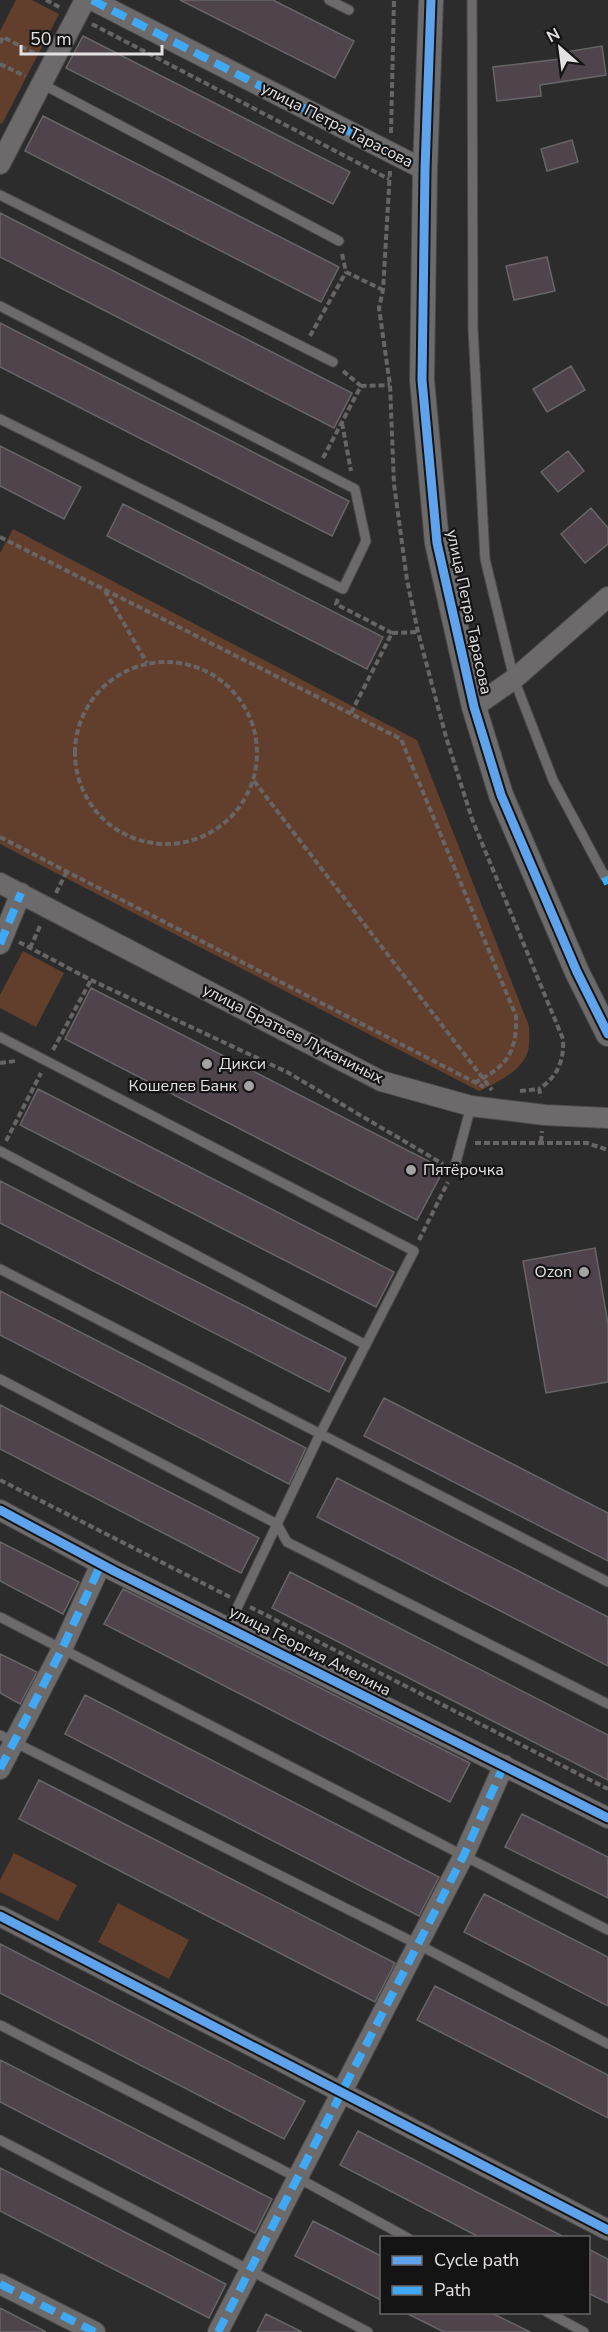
<svg xmlns="http://www.w3.org/2000/svg" width="608" height="2332" viewBox="0 0 608 2332" font-family="'Nunito Sans',sans-serif">
<style>
.green{fill:#623e2c}
.building{fill:#4f434c;stroke:#676667;stroke-width:1.5}
.lines{fill:none;stroke-linecap:round;stroke-linejoin:round}
.service-casing{stroke:#4b4a4a;stroke-width:11}
.minor-casing{stroke:#4b4a4a;stroke-width:22}
.tertiary-casing{stroke:#4b4a4a;stroke-width:26}
.path{stroke:#676566;stroke-width:4;stroke-dasharray:6 3;stroke-linecap:butt}
.service{stroke:#6c6a6b;stroke-width:9}
.minor{stroke:#6c6a6b;stroke-width:20}
.tertiary{stroke:#6c6a6b;stroke-width:24}
.quiet{stroke:#3fa9f5;stroke-width:8;stroke-dasharray:15 8;stroke-linecap:butt}
.cycleway-casing{stroke:#151414;stroke-width:13}
.cycleway{stroke:#60a3ed;stroke-width:9}
.poi-dot{fill:#a4a2a2;stroke:#151414;stroke-width:2}
.labels{text-anchor:middle;dominant-baseline:central;stroke-width:4.5;stroke-linejoin:round;paint-order:stroke}
.street-label{font-size:16px;fill:#e4e1e2;stroke:#151414}
.poi-label{font-size:16px;fill:#e4e1e2;stroke:#151414;text-anchor:start}
</style>
<rect width="100%" height="100%" fill="#2d2c2c"/>
<!-- green -->
<path class="green" d="M 16,0 L 32,0 L 59,14 L 2,124 L 0,123 L 0,31 Z
M 13,529 L 417,740 L 529,1026 C 529,1033 530,1044 528,1051 C 522,1071 497,1083 479,1091 L 0,844 L 0,553 Z
M 23,951 L 64,973 L 36,1027 L 0,1008 L 0,995 Z
M 14,1853 L 77,1885 L 58,1921 L 0,1892 L 0,1880 Z
M 118,1903 L 189,1940 L 169,1979 L 98,1942 Z"/>
<!-- building -->
<path class="building" d="M 180,0 L 273,0 L 354,41 L 335,78 Z
M 83,36 L 350,172 L 333,204 L 66,68 Z
M 602,46 L 606,75 L 540,85 L 541,96 L 497,101 L 493,67 L 560,59 L 559,53 Z
M 43,116 L 339,267 L 321,302 L 25,151 Z
M 572,140 L 578,162 L 547,171 L 541,149 Z
M 0,213 L 352,393 L 334,428 L 0,257 Z
M 547,257 L 555,291 L 514,300 L 506,266 Z
M 0,323 L 349,501 L 332,536 L 0,367 Z
M 571,366 L 585,390 L 547,412 L 533,389 Z
M 0,446 L 81,487 L 64,519 L 0,486 Z
M 568,451 L 584,471 L 558,492 L 541,472 Z
M 123,504 L 383,637 L 367,669 L 107,536 Z
M 591,508 L 608,528 L 608,544 L 585,563 L 561,534 Z
M 91,988 L 444,1169 L 417,1220 L 65,1039 Z
M 38,1089 L 394,1272 L 376,1307 L 20,1125 Z
M 0,1181 L 346,1358 L 329,1392 L 0,1223 Z
M 595,1248 L 608,1324 L 608,1382 L 546,1393 L 523,1261 Z
M 0,1291 L 306,1448 L 289,1484 L 0,1335 Z
M 384,1398 L 608,1513 L 608,1561 L 364,1436 Z
M 0,1405 L 259,1538 L 241,1573 L 0,1449 Z
M 337,1478 L 608,1617 L 608,1666 L 317,1517 Z
M 0,1542 L 79,1582 L 63,1614 L 0,1581 Z
M 290,1572 L 608,1735 L 608,1780 L 272,1608 Z
M 123,1589 L 470,1763 L 450,1802 L 104,1624 Z
M 0,1654 L 37,1672 L 20,1704 L 0,1693 Z
M 85,1695 L 439,1877 L 419,1916 L 65,1734 Z
M 39,1780 L 395,1963 L 375,2002 L 19,1819 Z
M 522,1814 L 608,1857 L 608,1898 L 505,1847 Z
M 484,1894 L 608,1957 L 608,2006 L 464,1932 Z
M 0,1944 L 305,2101 L 284,2139 L 0,1993 Z
M 435,1986 L 608,2075 L 608,2118 L 417,2020 Z
M 0,2060 L 272,2199 L 255,2233 L 0,2102 Z
M 358,2131 L 566,2238 L 481,2238 L 340,2165 Z
M 0,2168 L 226,2284 L 209,2318 L 0,2211 Z
M 313,2221 L 381,2256 L 381,2300 L 295,2256 Z
M 588,2249 L 608,2259 L 608,2303 L 588,2293 Z
M 0,2308 L 46,2332 L 0,2332 Z
M 406,2313 L 492,2313 L 530,2332 L 444,2332 Z
M 266,2314 L 302,2332 L 257,2332 Z"/>
<g class="lines">
<!-- service casing -->
<g class="service-casing">
<path id="service" d="M 329,0 L 349,10
M 472,0 L 473,329 L 485,559 L 514,679 L 553,780 L 605,877 L 608,875
M 42,84 L 339,241
M 0,195 L 333,362
M 0,306 L 355,489 L 366,541 L 343,589 L 0,419
M 0,1037 L 414,1251 L 320,1434 L 228,1627
M 0,1151 L 366,1345
M 454,1170 L 471,1106
M 0,1269 L 608,1582
M 0,1379 L 277,1524 L 287,1542 L 608,1704
M 0,1617 L 608,1930
M 0,1735 L 417,1944 L 608,2044
M 0,2025 L 298,2178 L 408,2238
M 0,2140 L 368,2332
M 547,2312 L 584,2332"/>
</g>
<!-- minor casing -->
<g class="minor-casing">
<path id="minor" d="M 92,0 L 425,170
M 0,164 L 85,0
M 474,707 L 514,679 L 608,597
M 0,883 L 381,1081 L 471,1106 L 545,1115 L 608,1118
M 0,944 L 21,893
M 0,1510 L 114,1571 L 608,1818
M 0,1769 L 62,1649 L 101,1564
M 0,1916 L 608,2230
M 0,2284 L 95,2332
M 218,2332 L 464,1855 L 504,1765"/>
</g>
<!-- tertiary casing -->
<g class="tertiary-casing">
<path id="tertiary" d="M 431,0 L 425,170 L 422,380 L 437,543 L 474,707 L 501,795 L 577,972 L 608,1034"/>
</g>
<!-- path -->
<path class="path" d="M 46,0 L 61,8
M 92,24 L 389,179
M 0,43 L 3,37 L 36,54
M 0,64 L 25,76
M 391,133 L 394,0
M 390,171 L 383,290 L 379,308 L 390,385 L 394,484 L 407,580 L 418,632 L 446,737 L 472,819 L 563,1039 C 564,1061 558,1076 539,1089
M 342,254 L 346,272 L 383,290
M 310,336 L 346,272
M 343,371 L 361,386
M 342,423 L 351,471
M 323,458 L 361,386 L 390,385
M 0,537 L 401,739 L 516,1016 C 517,1053 507,1066 474,1083
M 105,591 L 147,663
M 338,599 L 336,604 L 392,633
M75 753a91 91 0 1 1 182 0a91 91 0 1 1-182 0Z
M 351,713 L 392,633 L 418,632
M 254,781 L 492,1090
M 0,837 L 484,1087
M 56,893 L 67,871
M 19,942 L 91,980 L 287,1072 L 443,1164
M 30,948 L 41,924
M 53,1050 L 91,980
M 0,1063 L 16,1061
M 520,1091 L 539,1089 L 541,1097
M 6,1141 L 41,1073
M 541,1142 L 542,1131
M 475,1143 L 587,1143 L 608,1150
M 419,1240 L 448,1182
M 0,1480 L 230,1597
M 250,1607 L 608,1789"/>
<!-- service -->
<use href="#service" class="service"/>
<!-- minor -->
<use href="#minor" class="minor"/>
<!-- tertiary -->
<use href="#tertiary" class="tertiary"/>
<!-- quiet -->
<path class="quiet" d="M 92,0 L 425,170
M 605,877 L 608,884
M 0,944 L 21,893
M 0,1769 L 62,1649 L 101,1564
M 0,2284 L 95,2332
M 218,2332 L 464,1855 L 504,1765"/>
<!-- cycleway casing -->
<g class="cycleway-casing">
<path id="cycleway" d="M 431,0 L 425,170 L 422,380 L 437,543 L 474,707 L 501,795 L 577,972 L 608,1034
M 0,1510 L 114,1571 L 608,1818
M 0,1916 L 608,2230"/>
</g>
<!-- cycleway -->
<use href="#cycleway" class="cycleway"/>
</g>
<!-- markers -->
<g class="poi-dot">
<circle cx="207" cy="1064" r="6"/>
<circle cx="249" cy="1086" r="6"/>
<circle cx="411" cy="1170" r="6"/>
<circle cx="584" cy="1272" r="6"/>
</g>
<g class="labels">
<!-- street labels -->
<g class="street-label">
<text transform="translate(337 125) rotate(27)">улица Петра Тарасова</text>
<text transform="translate(469 612) rotate(78)">улица Петра Тарасова</text>
<text transform="translate(293 1034) rotate(27)">улица Братьев Луканиных</text>
<text transform="translate(310 1651) rotate(27)">улица Георгия Амелина</text>
</g>
<!-- poi labels -->
<g class="poi-label">
<text x="219" y="1064">Дикси</text>
<text x="237" y="1086" text-anchor="end">Кошелев Банк</text>
<text x="423" y="1170">Пятёрочка</text>
<text x="572" y="1272" text-anchor="end">Ozon</text>
</g>
</g>
<!-- legend -->
<rect x="380" y="2236" width="210" height="78" fill="#151414" stroke="#686666" stroke-width="1.5"/>
<rect x="392" y="2256" width="30" height="9" fill="#60a3ed" stroke="#686666" stroke-width="1.5"/>
<text x="434" y="2266" font-size="18" fill="#e4e1e2">Cycle path</text>
<rect x="392" y="2286" width="30" height="9" fill="#3fa9f5" stroke="#686666" stroke-width="1.5"/>
<text x="434" y="2296" font-size="18" fill="#e4e1e2">Path</text>
<!-- north arrow -->
<g transform="translate(560 48) rotate(332)" stroke="#151414" stroke-width="4.5" paint-order="stroke">
<path d="M0-4.5L10 22L0 15L-10 22Z" fill="#e4e1e2"/>
<text y="-9" font-size="16" font-weight="bold" text-anchor="middle" fill="#e4e1e2">N</text>
</g>
<!-- scale -->
<path d="M21 45v9h141v-9" fill="none" stroke="#e4e1e2" stroke-width="3"/>
<text x="30" y="45" font-size="18" fill="#e4e1e2" stroke="#151414" stroke-width="4.5" paint-order="stroke">50 m</text>
</svg>
